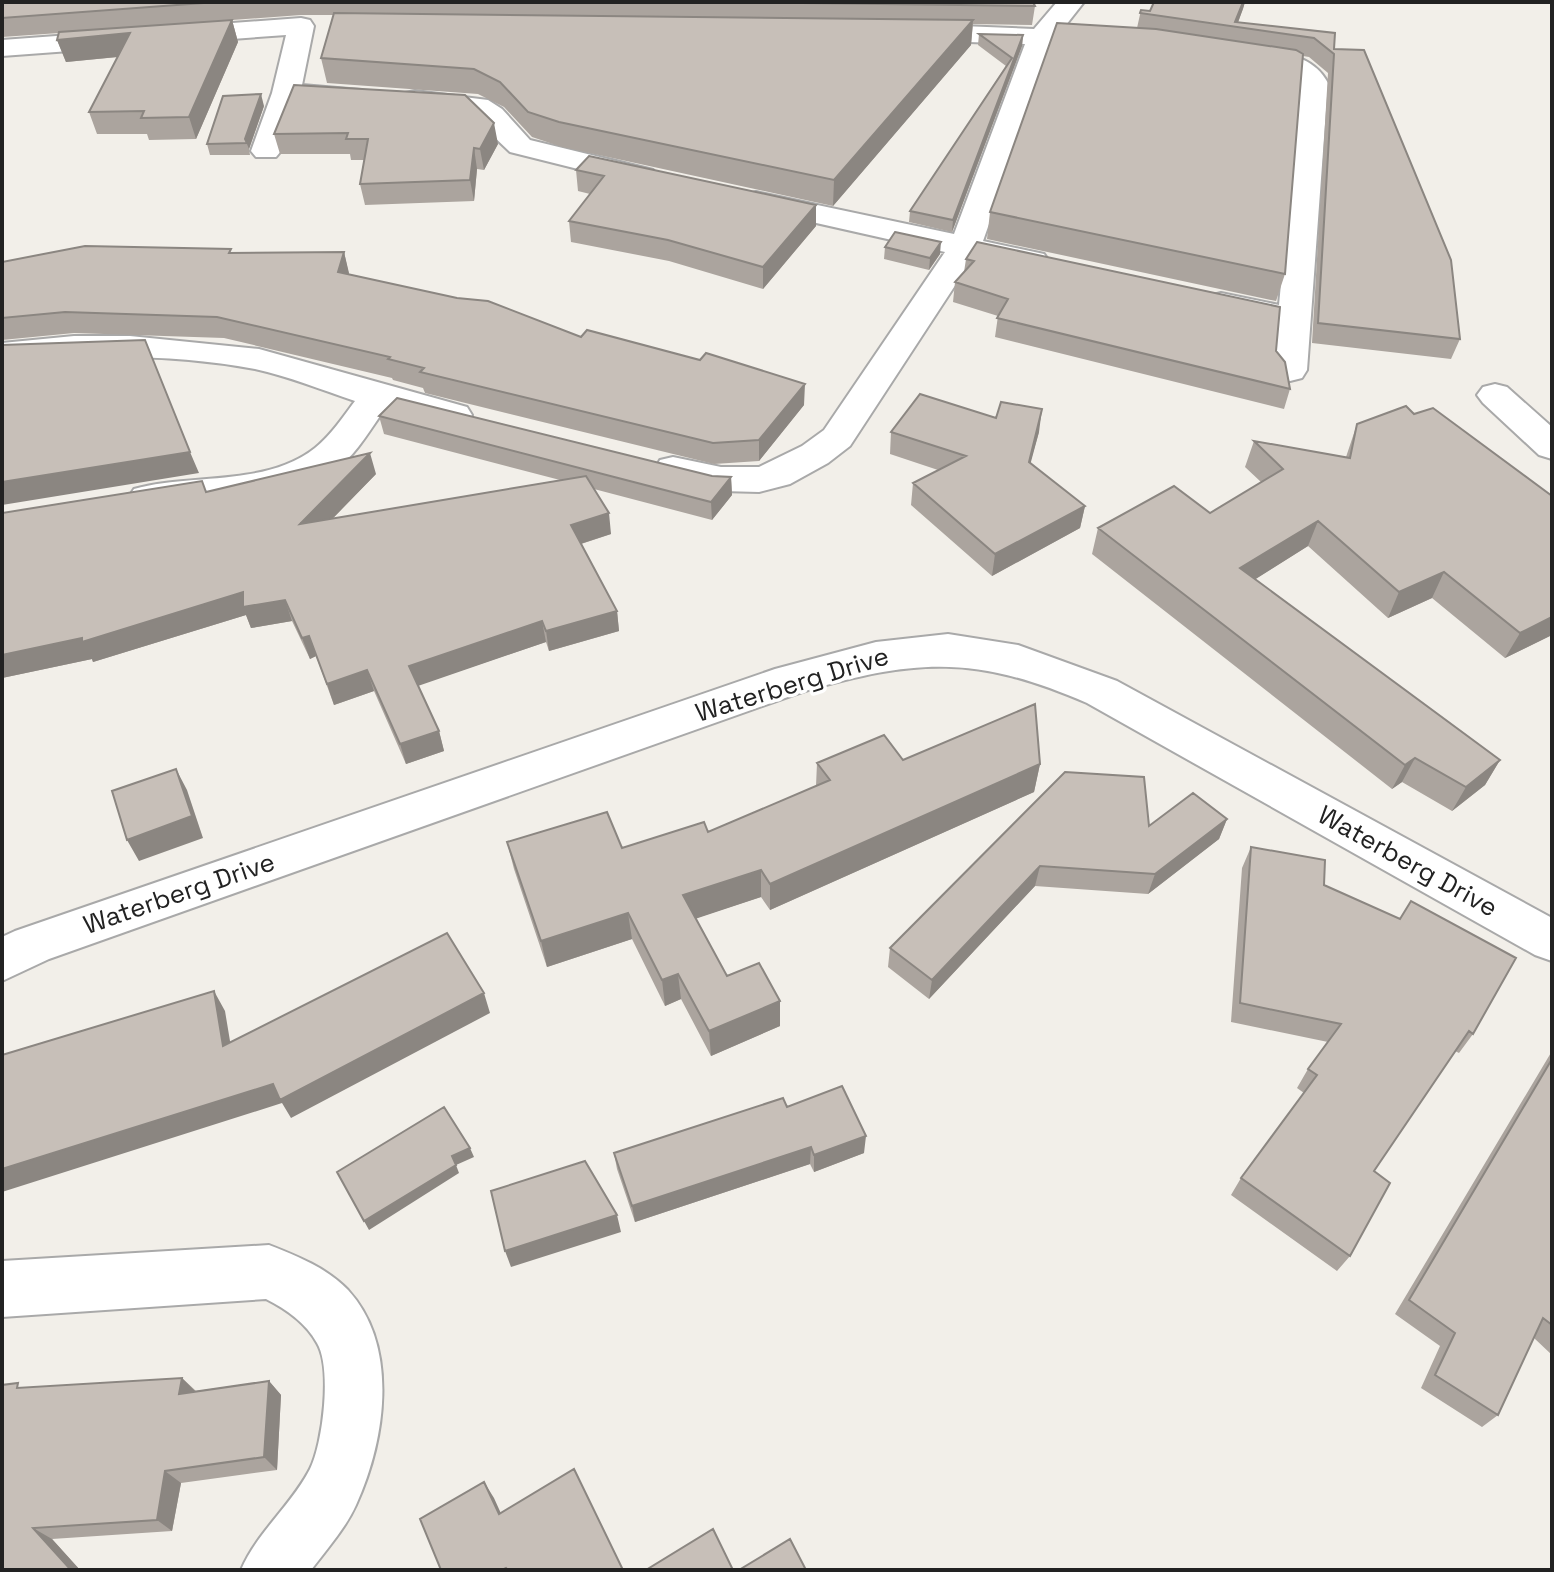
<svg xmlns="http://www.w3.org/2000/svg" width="1554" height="1572" viewBox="0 0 1554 1572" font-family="'Space Grotesk',sans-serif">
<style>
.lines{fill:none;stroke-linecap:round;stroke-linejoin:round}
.minor-casing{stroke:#a9a9a9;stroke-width:4}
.minor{fill:#fff;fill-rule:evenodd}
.wall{fill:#aba49e}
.shaded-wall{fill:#8b8681}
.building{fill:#c7bfb8;stroke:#8b8681;stroke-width:2}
.labels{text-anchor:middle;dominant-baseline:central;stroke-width:7;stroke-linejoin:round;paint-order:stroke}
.street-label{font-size:26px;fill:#222;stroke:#fff}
</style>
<rect width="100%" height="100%" fill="#f2efe9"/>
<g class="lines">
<!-- minor casing -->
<g class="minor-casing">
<path id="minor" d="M 1057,2 L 1084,2 L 1062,30 L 1081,32 L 1084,38 L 1081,44 L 1052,45 L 983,241 L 1044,254 L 1049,261 L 1044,268 L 1033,271 L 973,258 L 850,446 L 828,463 L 790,484 L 759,492 L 721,491 L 660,478 L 655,469 L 660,460 L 673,457 L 721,467 L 759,467 L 802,446 L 824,430 L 945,252 L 745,207 L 741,201 L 745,195 L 756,192 L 954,234 L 1025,44 L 912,40 L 903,38 L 899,32 L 903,26 L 912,24 L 1034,29 Z
M 301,18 L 310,20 L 314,26 L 302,85 L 361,90 L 365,96 L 361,102 L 297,102 L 281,151 L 276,157 L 256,157 L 251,151 L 272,93 L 286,35 L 2,56 L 2,40 Z
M 1242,49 C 1274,52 1311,51 1328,83 L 1307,370 L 1302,378 L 1290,381 L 1278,378 L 1273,370 L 1277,325 L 1209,310 L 1205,303 L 1209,296 L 1221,293 L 1279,305 L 1300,83 L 1284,70 L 1232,63 L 1228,57 L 1232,51 Z
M 415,91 L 488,100 L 502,109 L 530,140 L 653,170 L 657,176 L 653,182 L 642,185 L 510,152 L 470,114 L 405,105 L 401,99 L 405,93 Z
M 74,336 L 130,336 L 259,349 L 467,407 L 472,415 L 467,423 L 454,426 L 385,409 C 371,428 358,452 339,467 C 294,501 202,503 147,511 L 134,507 L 128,498 L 134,489 C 190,473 266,487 315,448 C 331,435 343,417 355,401 C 322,390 288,376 255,369 C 171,353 86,355 2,363 L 2,343 Z
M 1495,384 L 1507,387 L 1552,427 L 1552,459 L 1539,455 L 1483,403 L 1477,395 L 1483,387 Z
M 948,634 L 1018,645 L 1117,681 L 1552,918 L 1552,961 L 1535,955 L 1087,703 C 976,655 917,658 802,692 L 49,959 L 2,981 L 2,937 L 15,931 L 775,669 L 876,642 Z
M 269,1245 C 297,1256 327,1268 348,1290 C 400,1347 385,1441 356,1505 C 345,1529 327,1549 311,1570 L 241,1570 C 257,1532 291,1506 310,1469 C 323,1443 332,1368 317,1343 C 306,1323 286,1309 266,1299 L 2,1317 L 2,1261 Z"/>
</g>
<!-- minor -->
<use href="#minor" class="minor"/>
</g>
<!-- wall -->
<path class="wall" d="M 2,2 L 1033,2 L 1035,6 L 1032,25 L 973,24 L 971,45 L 833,206 L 562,147 L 532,137 L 504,107 L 478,94 L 327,83 L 321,58 L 334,15 L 301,15 L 232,20 L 238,42 L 196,139 L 149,140 L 147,134 L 97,134 L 89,112 L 118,57 L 66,62 L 57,40 L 59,33 L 2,37 Z
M 1154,2 L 1245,2 L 1238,23 L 1335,33 L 1334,49 L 1460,339 L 1451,359 L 1312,343 L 1328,73 L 1309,57 L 1303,56 L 1285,274 L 1276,301 L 987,239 L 990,212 L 1137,28 L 1141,10 L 1150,11 Z
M 979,34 L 1023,35 L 1022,46 L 952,232 L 909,222 L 910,211 L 1006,66 L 978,45 Z
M 294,85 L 498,144 L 484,170 L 477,169 L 474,201 L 365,205 L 360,184 L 364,160 L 351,160 L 350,154 L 280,154 L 274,134 Z
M 264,106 L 249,149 L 250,155 L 210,155 L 207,144 Z
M 576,170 L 816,205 L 816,226 L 763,289 L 669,261 L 571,242 L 569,221 L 590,194 L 578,191 Z
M 885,247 L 940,254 L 929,270 L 884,259 Z
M 344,252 L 349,275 L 581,337 L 804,405 L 759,461 L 714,464 L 425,393 L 423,388 L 393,380 L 392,378 L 224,338 L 74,333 L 2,340 L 2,262 L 232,253 Z
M 966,259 L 1276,351 L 1290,389 L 1284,409 L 995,337 L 998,316 L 953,302 L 955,282 L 964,272 Z
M 1414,414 L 1552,496 L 1552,635 L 1505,658 L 1432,598 L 1388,618 L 1308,546 L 1255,579 L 1500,760 L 1485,785 L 1452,811 L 1402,782 L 1392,789 L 1092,554 L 1098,528 L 1210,513 L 1261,482 L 1245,467 L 1254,441 L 1346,457 L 1357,424 Z
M 379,416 L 712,476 L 731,477 L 732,495 L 712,520 L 594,489 L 611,534 L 581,544 L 617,611 L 619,631 L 549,651 L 546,642 L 418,685 L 439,731 L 444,751 L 406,764 L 374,691 L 334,705 L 316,656 L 310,659 L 292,621 L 251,628 L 246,615 L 93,662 L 92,659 L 2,678 L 2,513 L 376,474 L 332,519 L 560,480 L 384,434 Z
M 891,432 L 1039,432 L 1030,463 L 1085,506 L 1080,528 L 992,576 L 911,505 L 913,483 L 938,470 L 890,454 Z
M 903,760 L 1040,764 L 1034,792 L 770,910 L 761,897 L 696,918 L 727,976 L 780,1026 L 711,1056 L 681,999 L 665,1006 L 632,939 L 547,967 L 514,869 L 507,842 L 622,848 L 708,832 L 816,786 L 817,763 Z
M 1065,772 L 1149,826 L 1227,819 L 1219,839 L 1148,894 L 1035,886 L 929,999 L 888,967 L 890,948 Z
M 1251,847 L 1324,885 L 1473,1034 L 1459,1053 L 1455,1051 L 1374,1171 L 1350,1256 L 1337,1271 L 1231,1195 L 1241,1178 L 1304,1093 L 1297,1088 L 1308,1069 L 1328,1042 L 1231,1022 L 1242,868 Z
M 1552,1051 L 1552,1355 L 1534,1338 L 1498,1415 L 1482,1427 L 1421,1388 L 1440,1346 L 1395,1314 Z
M 787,1107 L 864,1153 L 814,1172 L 810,1164 L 635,1222 L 617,1169 L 614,1153 Z
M 182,1378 L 196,1391 L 269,1381 L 281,1395 L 277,1470 L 181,1483 L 172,1531 L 52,1539 L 80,1570 L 2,1570 L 24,1388 Z"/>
<!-- shaded-wall -->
<path class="shaded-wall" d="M 1243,2 L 1245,2 L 1243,9 L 1236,27 L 1235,22 Z
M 232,20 L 238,42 L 196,139 L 189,117 Z
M 973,20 L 971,45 L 833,206 L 834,180 Z
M 130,33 L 137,55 L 66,62 L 57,40 Z
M 1023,35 L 1022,46 L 952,232 L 953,220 Z
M 261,94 L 264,106 L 249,149 L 245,139 Z
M 494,123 L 498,144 L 484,170 L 480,149 Z
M 474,148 L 477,169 L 474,201 L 470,180 Z
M 816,205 L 816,226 L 763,289 L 763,267 Z
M 941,242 L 940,254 L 929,270 L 930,258 Z
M 344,252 L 349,273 L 344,293 L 338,272 Z
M 805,384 L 804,405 L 759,461 L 759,440 Z
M 1042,409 L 1039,432 L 1025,484 L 1029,462 Z
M 190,452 L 199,473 L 2,505 L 2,482 Z
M 370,453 L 376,474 L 307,545 L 300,524 Z
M 731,477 L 732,495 L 712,520 L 711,502 Z
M 1085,506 L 1080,528 L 992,576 L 995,554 Z
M 609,513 L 611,534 L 574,546 L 571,525 Z
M 1318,521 L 1308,546 L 1232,594 L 1240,568 Z
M 1444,572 L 1432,598 L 1388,618 L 1399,592 Z
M 243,592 L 285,600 L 292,621 L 251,628 L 246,615 L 93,662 L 92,659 L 2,678 L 2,655 Z
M 617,611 L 619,631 L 549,651 L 546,631 Z
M 1552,617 L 1552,635 L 1505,658 L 1520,633 Z
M 542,621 L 546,642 L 415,687 L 409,666 Z
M 309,636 L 316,656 L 310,659 L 302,638 Z
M 367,670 L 374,691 L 334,705 L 327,684 Z
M 439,731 L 444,751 L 406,764 L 400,744 Z
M 1415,758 L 1402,782 L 1392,789 L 1405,765 Z
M 1500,760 L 1485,785 L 1452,811 L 1466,787 Z
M 1040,764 L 1034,792 L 770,910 L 770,884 Z
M 176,769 L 187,790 L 203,838 L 139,861 L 127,840 Z
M 1227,819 L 1219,839 L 1148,894 L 1155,874 Z
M 1040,866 L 1035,886 L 929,999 L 932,980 Z
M 761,870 L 761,897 L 686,922 L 683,895 Z
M 628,913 L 632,939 L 547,967 L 541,941 Z
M 678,974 L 681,999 L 665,1006 L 662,980 Z
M 214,991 L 225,1011 L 234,1065 L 223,1046 Z
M 484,993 L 490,1013 L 291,1118 L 282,1103 L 2,1192 L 2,1169 Z
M 780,1001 L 780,1026 L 711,1056 L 709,1031 Z
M 866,1136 L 864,1153 L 814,1172 L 814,1155 Z
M 811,1147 L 810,1164 L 635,1222 L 632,1206 Z
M 470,1148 L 474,1157 L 456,1165 L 452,1156 Z
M 456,1165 L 459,1173 L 369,1230 L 364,1221 Z
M 617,1215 L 621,1232 L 511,1267 L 505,1251 Z
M 182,1378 L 196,1392 L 179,1394 Z
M 269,1381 L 281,1395 L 277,1470 L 264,1457 Z
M 165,1471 L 181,1483 L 172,1531 L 157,1520 Z
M 484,1482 L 494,1498 L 508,1529 L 499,1514 Z
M 33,1528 L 52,1539 L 80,1570 L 71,1570 Z"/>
<!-- building -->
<path class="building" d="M 2,2 L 217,2 L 2,18 Z
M 723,2 L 1033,2 L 1035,6 Z
M 1154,2 L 1243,2 L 1235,22 L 1335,33 L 1334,49 L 1364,50 L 1451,260 L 1460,339 L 1318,323 L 1334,54 L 1314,38 L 1140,13 L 1141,10 L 1150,11 Z
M 334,13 L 973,20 L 834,180 L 559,122 L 528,112 L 500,82 L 474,69 L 321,58 Z
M 232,20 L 189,117 L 141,118 L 144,111 L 89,112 L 130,33 L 57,40 L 59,32 Z
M 1057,23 L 1156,29 L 1296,50 L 1303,54 L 1285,274 L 990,212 Z
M 979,34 L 1023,35 L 953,220 L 910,211 L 1012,58 Z
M 294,85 L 465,95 L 494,123 L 480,149 L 474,148 L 470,180 L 360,184 L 368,139 L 346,139 L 348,133 L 274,134 Z
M 261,94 L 245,139 L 247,143 L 207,144 L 223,96 Z
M 589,156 L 816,205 L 763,267 L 668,240 L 569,221 L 604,176 L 576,170 Z
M 895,232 L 941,242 L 930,258 L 885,247 Z
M 977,242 L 1280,307 L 1276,351 L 1285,362 L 1290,389 L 997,318 L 1008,299 L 955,282 L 974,261 L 966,259 Z
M 85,246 L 231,249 L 229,253 L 344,252 L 338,272 L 457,298 L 488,301 L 581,337 L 587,330 L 700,360 L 706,353 L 805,384 L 759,440 L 713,443 L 420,372 L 424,368 L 388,359 L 390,357 L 217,317 L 65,312 L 2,318 L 2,262 Z
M 145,340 L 190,452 L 2,482 L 2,345 Z
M 920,394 L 996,418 L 1001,402 L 1042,409 L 1029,462 L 1085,506 L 995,554 L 913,483 L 966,456 L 891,432 Z
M 397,398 L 712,476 L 731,477 L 711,502 L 379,416 Z
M 1406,406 L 1414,414 L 1433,408 L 1552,496 L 1552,617 L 1520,633 L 1444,572 L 1399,592 L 1318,521 L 1240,568 L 1500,760 L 1466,787 L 1415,758 L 1405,765 L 1098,528 L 1174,486 L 1210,513 L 1283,469 L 1254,441 L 1350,458 L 1357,424 Z
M 370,453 L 300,524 L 586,476 L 609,513 L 571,525 L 617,611 L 546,631 L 542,621 L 409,666 L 439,731 L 400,744 L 367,670 L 327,684 L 309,636 L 302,638 L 285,600 L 243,607 L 243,592 L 82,642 L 82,638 L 2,655 L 2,513 L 202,481 L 206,492 Z
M 1035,704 L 1040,764 L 770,884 L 761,870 L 683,895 L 727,976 L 759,963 L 780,1001 L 709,1031 L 678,974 L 662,980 L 628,913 L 541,941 L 507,842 L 607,812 L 622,848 L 704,822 L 708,832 L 830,780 L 817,763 L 884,735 L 903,760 Z
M 176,769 L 192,816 L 127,840 L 112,791 Z
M 1065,772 L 1144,777 L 1149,826 L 1193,793 L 1227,819 L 1155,874 L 1040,866 L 932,980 L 890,948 Z
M 1251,847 L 1325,860 L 1324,885 L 1400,919 L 1411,901 L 1516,958 L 1473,1034 L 1469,1031 L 1374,1171 L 1390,1183 L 1350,1256 L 1241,1178 L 1317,1075 L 1308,1069 L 1341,1024 L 1240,1003 Z
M 447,933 L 484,993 L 280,1100 L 273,1084 L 2,1169 L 2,1055 L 214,991 L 223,1046 Z
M 1552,1059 L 1552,1325 L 1543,1318 L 1498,1415 L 1435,1375 L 1455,1333 L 1409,1300 Z
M 842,1086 L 866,1136 L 814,1155 L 811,1147 L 632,1206 L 614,1153 L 783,1098 L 787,1107 Z
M 444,1107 L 470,1148 L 452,1156 L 456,1165 L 364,1221 L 337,1172 Z
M 585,1161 L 617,1215 L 505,1251 L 491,1191 Z
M 182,1378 L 179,1394 L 269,1381 L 264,1457 L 165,1471 L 157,1520 L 33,1528 L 71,1570 L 2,1570 L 2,1385 L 18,1383 L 17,1388 Z
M 574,1469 L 623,1570 L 508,1570 L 506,1568 L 502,1570 L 441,1570 L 420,1519 L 484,1482 L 499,1514 Z
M 713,1529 L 733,1570 L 646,1570 Z
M 790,1539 L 806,1570 L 739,1570 Z"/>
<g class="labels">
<!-- street labels -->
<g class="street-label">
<text transform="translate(792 684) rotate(-17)">Waterberg Drive</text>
<text transform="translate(1408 861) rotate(29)">Waterberg Drive</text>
<text transform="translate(179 893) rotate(-19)">Waterberg Drive</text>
</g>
</g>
<!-- border -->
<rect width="1554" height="1572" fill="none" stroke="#222222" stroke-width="8"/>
</svg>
